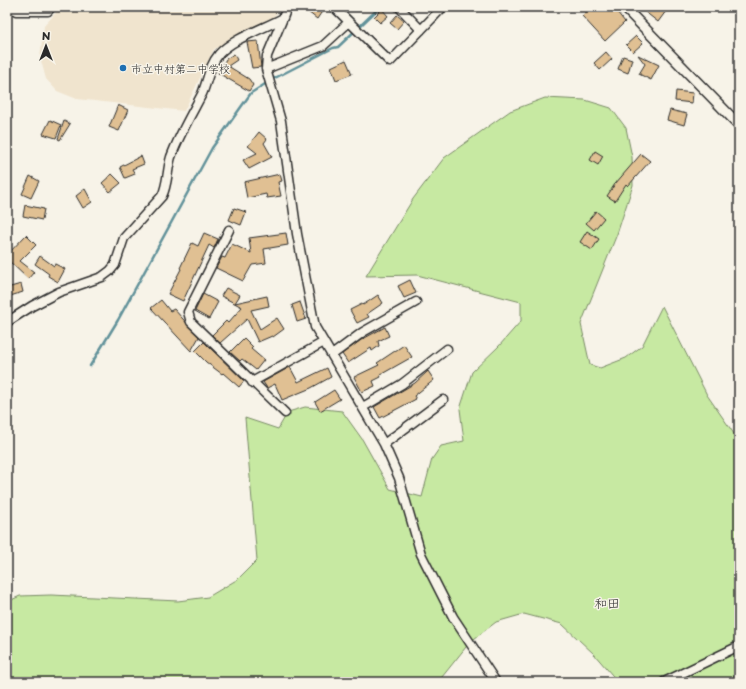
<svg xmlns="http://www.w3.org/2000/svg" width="746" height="689" viewBox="0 0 746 689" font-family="'Playpen Sans','Klee One',sans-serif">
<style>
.built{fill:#f0e4ce}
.green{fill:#c7e9a2;stroke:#798a66}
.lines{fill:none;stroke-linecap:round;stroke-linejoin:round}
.stream{stroke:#62929a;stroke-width:2.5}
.building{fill:#e0c093;stroke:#2b2b2b}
.minor-casing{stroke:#2b2b2b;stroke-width:11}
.tertiary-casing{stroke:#2b2b2b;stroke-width:12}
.minor{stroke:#f7f3e8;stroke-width:8}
.tertiary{stroke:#f7f3e8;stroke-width:9}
.poi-dot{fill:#1f6fb2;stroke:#f7f3e8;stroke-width:1.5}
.labels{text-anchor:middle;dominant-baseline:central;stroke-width:3;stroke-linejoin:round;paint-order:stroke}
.poi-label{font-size:11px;fill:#2b2b2b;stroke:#f7f3e8;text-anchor:start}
.quarter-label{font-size:13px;fill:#2b2b2b;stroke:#f7f3e8}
</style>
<rect width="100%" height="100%" fill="#f7f3e8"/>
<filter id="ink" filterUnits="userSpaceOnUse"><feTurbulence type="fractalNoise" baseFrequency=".025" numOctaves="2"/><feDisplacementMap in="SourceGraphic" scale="8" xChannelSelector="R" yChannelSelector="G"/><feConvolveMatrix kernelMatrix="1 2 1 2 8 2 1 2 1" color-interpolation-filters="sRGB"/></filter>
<g filter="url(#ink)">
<!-- built -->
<path class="built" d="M 61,7 L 281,7 L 271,21 L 214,49 L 184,111 L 77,99 L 57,91 L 46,79 L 40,57 L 44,26 Z"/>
<!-- green -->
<path class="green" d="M 545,98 L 585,100 L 611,108 L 626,128 L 632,157 L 633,185 L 617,234 L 581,324 L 590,365 L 600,368 L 626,358 L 642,346 L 662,306 L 707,395 L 739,441 L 739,682 L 618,682 L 594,654 L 562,624 L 524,614 L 496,622 L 470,642 L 438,682 L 7,682 L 7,602 L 20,596 L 51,595 L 178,601 L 208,597 L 238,579 L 257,560 L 245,418 L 278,429 L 288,412 L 305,407 L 342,411 L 362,439 L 390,489 L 422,497 L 432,459 L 441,446 L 464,441 L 460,409 L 472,372 L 499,346 L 521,321 L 521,302 L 417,275 L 366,276 L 413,199 L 444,158 L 510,111 Z"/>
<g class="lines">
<!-- stream -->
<path class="stream" d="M 90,366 L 118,320 L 212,148 L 251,93 L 273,79 L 333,48 L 338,47 L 380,7"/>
</g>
<!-- building -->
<path class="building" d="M 311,7 L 325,7 L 317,19 L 308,12 Z
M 592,7 L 613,7 L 625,22 L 605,41 L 582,16 Z
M 639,7 L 669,7 L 658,22 Z
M 382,9 L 388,16 L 380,23 L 374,17 Z
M 397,15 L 404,21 L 397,29 L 390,23 Z
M 636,36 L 643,43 L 633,52 L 626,45 Z
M 258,41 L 261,67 L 252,68 L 247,42 Z
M 606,52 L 612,59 L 600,70 L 594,63 Z
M 234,54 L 237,60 L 228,66 L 249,79 L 253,85 L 249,91 L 218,73 L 226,59 Z
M 638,55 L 659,65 L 651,80 L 639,74 L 645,64 Z
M 623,56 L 632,59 L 628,73 L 618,69 Z
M 346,60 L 352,74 L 336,80 L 331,67 Z
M 676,91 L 693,93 L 692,103 L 675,101 Z
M 118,105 L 128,110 L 119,131 L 109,127 Z
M 670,110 L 687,114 L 684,125 L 667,120 Z
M 50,120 L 61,125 L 56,138 L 43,134 Z
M 64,121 L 70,124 L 60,140 L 58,139 Z
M 259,132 L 267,139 L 264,143 L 272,157 L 249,169 L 243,160 L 257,153 L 248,146 Z
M 595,151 L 603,156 L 598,165 L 590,160 Z
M 641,154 L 650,161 L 628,186 L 626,184 L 615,201 L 607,196 L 615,184 Z
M 141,156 L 144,164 L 132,169 L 135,174 L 125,178 L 120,167 Z
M 112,174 L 121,183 L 110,192 L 102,183 Z
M 280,174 L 282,181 L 278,182 L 281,196 L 267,198 L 266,194 L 247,198 L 244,182 Z
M 30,176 L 39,181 L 31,198 L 22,194 Z
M 85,189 L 92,202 L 83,208 L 76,196 Z
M 25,205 L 44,209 L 42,220 L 23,216 Z
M 234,208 L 246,212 L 241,225 L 229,220 Z
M 596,211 L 604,218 L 594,230 L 586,223 Z
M 587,231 L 599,239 L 592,250 L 580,242 Z
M 204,233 L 218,239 L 214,248 L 209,245 L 183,301 L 168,294 L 181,269 L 180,268 L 192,243 L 198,246 Z
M 286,233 L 288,245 L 264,249 L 266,263 L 252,265 L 243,281 L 216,268 L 222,257 L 225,258 L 232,244 L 251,253 L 249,238 Z
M 26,235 L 36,245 L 20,261 L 34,272 L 28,279 L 7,259 L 7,255 Z
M 40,256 L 54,266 L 55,264 L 65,269 L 58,282 L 48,276 L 49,274 L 35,264 Z
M 410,280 L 416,293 L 404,298 L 398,286 Z
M 21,284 L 23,292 L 7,297 L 7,288 Z
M 226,288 L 240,295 L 235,303 L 267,296 L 269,306 L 251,310 L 260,329 L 277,318 L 284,329 L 273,337 L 272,336 L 258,342 L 247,319 L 220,343 L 212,335 L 226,321 L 228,323 L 242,307 L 221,296 Z
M 203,294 L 218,302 L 209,319 L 195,311 Z
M 378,295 L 383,303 L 367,314 L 369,317 L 357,323 L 350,310 L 362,304 L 363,305 Z
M 161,300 L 170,311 L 174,309 L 199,337 L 191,351 L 151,308 Z
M 300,302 L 306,319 L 297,322 L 292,305 Z
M 385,327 L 389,336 L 378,341 L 379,346 L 372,351 L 371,348 L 348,363 L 342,354 L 361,340 Z
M 244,338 L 253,347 L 251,349 L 264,360 L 256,370 L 242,359 L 240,361 L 230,352 Z
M 204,342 L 244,381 L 239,387 L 223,373 L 222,374 L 206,362 L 195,351 Z
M 404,345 L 412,357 L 380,375 L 381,377 L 373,381 L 375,386 L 362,392 L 354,377 L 379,365 L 377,363 Z
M 290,367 L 298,382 L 327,368 L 331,377 L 311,388 L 282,400 L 275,384 L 267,388 L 263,382 Z
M 428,371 L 434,380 L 414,396 L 416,399 L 380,418 L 374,407 L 415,383 Z
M 334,390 L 340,399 L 320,411 L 315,402 Z"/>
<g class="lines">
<!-- minor casing -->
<g class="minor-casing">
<path id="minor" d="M 11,7 L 16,11 L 48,11 L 51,7
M 334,7 L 390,62 L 443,7
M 399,7 L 421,30
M 283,18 L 267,56 L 266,69 L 281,121 L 297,234 L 315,327 L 384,444 L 399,478 L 421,554 L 453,617 L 496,682
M 266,69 L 323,46 L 349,22
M 229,230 L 188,312 L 191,322 L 285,413
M 7,322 L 32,306 L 59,292 L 102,277 L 110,271 L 115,265 L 124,238 L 162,196 C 168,184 167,170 171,157 C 179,135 191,115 202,94 C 208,80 209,66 219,54 C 232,39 265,28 283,18 L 287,7
M 332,355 L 363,332 L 416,302
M 252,382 L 324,342
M 363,407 L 402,384 L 447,349
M 384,444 L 443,400
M 664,682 L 739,646"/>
</g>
<!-- tertiary casing -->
<g class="tertiary-casing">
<path id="tertiary" d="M 624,7 L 739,125"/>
</g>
<!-- minor -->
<use href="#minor" class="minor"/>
<!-- tertiary -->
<use href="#tertiary" class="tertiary"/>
</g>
</g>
<!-- markers -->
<circle class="poi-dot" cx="123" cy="68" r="4"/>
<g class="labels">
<!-- poi labels -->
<g class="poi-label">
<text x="131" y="68">市立中村第二中学校</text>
</g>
<!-- quarter labels -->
<g class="quarter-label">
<text x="607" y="602">和田</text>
</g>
</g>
<!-- margin -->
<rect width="746" height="689" fill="none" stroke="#f7f3e8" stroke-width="24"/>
<rect x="12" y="12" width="722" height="665" fill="none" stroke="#2b2b2b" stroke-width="1.5" filter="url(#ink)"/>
<!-- north arrow -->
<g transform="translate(46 46)" stroke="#f7f3e8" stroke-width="3" paint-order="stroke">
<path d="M0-3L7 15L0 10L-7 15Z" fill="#2b2b2b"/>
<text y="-6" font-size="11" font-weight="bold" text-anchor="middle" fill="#2b2b2b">N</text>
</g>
</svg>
